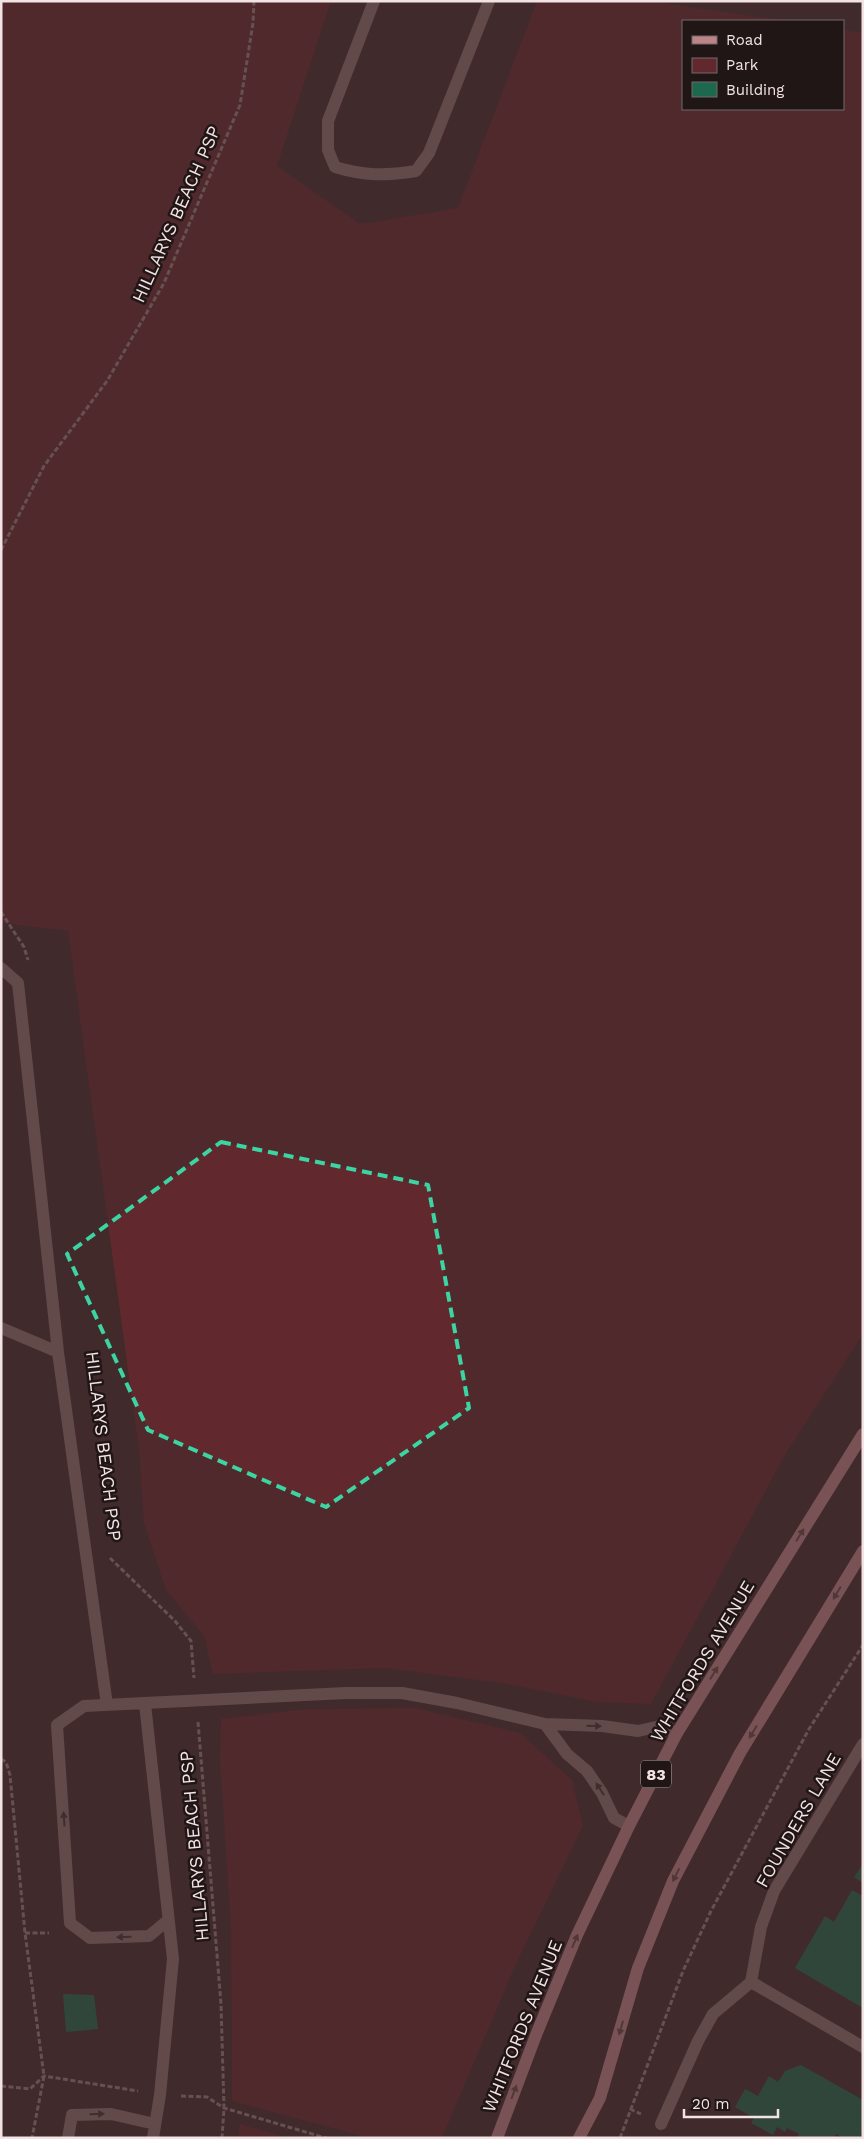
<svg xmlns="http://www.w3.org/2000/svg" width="864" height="2139" viewBox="0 0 864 2139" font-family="'Work Sans',sans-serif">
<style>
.green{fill:#61282e}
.building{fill:#1c694f}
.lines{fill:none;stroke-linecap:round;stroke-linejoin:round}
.path{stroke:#947f80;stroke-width:3;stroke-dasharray:5 2.5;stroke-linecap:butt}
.lane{stroke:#8b6f70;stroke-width:12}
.street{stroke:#8b6f70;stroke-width:12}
.primary{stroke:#bd8487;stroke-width:12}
.oneway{fill:#674849}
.oneway2{fill:#413131}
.marked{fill:none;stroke:#3dd4a3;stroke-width:4;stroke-dasharray:10 6;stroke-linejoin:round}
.labels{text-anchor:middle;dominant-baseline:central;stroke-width:5;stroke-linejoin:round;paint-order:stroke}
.shield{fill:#211616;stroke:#b4a6a6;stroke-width:1}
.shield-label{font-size:16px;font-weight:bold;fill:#f3e3e4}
.street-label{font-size:18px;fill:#f3e3e4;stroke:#211616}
</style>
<rect width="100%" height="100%" fill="#422a2b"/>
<!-- green -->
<path class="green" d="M 1,1 L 331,1 L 277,166 L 360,224 L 458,208 L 537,1 L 656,2 L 787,21 L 683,21 L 683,109 L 843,109 L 843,30 L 863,33 L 863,1334 L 786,1453 L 651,1704 L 599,1702 L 501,1683 L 385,1668 L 213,1674 L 204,1636 L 166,1590 L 144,1523 L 139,1450 L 68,931 L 1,923 Z
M 415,1708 L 520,1733 L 572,1780 L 583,1826 L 514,1968 L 442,2138 L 370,2138 L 232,2101 L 231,1927 L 220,1762 L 221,1719 L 306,1709 Z
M 240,2124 L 288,2138 L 238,2138 Z"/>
<!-- building -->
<path class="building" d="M 863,1864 L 863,1883 L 854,1877 Z
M 852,1890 L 863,1896 L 863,2008 L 795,1968 L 825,1916 L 834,1922 Z
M 63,1994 L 94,1995 L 98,2029 L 66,2032 Z
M 801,2065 L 863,2100 L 863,2132 L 859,2138 L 843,2138 L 836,2134 L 834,2138 L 797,2138 L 799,2134 L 787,2128 L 785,2132 L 777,2127 L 773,2135 L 751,2123 L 754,2118 L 735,2107 L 745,2089 L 758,2096 L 769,2076 L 778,2082 L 785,2071 Z"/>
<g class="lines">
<!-- path -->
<path class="path" d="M 1,550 L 44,466 L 107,381 L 164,283 L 240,105 L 253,23 L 254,1
M 1,912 L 24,947 L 28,960
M 110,1558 L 175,1621 L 191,1641 L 194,1678
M 198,1722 L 221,2004 L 224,2108 L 222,2138
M 1,1759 L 6,1762 L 10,1775 L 25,1933 L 44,2076 L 32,2138
M 25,1933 L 49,1933
M 1,2086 L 30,2089 L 44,2076 L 138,2091
M 181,2096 L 207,2097 L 224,2108 L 326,2138
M 630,2109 L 641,2114
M 620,2138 L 683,1971 L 711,1911 L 809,1729 L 863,1645"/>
<!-- lane -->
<path class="lane" d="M 374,1 L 328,121 L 328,150 L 335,167 C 365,176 385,176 416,171 L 429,153 L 489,1
M 1,968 L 18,983 L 58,1352 L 107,1705
M 1,1328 L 58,1352
M 145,1704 L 173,1959 L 160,2095 L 153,2138
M 545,1724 L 567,1754 L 587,1771 L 602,1793 L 614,1818 L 629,1826
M 167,1921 L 149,1936 L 90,1938 L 70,1923 L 57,1725 L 84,1706 L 346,1693 L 402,1693 L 457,1703 L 545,1724 L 602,1726 L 638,1731 L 660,1726 L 677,1733
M 68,2138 L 72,2115 L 111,2114 L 155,2124"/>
<!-- street -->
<path class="street" d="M 751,1982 L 863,2047
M 661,2124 L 698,2041 L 713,2014 L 751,1982 L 761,1927 L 774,1891 L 863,1744"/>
<!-- primary -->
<path class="primary" d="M 497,2138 L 536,2035 L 577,1935 L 629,1826 L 677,1733 L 863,1434
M 579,2138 L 600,2098 L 638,1968 L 673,1881 L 740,1753 L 863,1551"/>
</g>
<!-- one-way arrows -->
<defs><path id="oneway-solid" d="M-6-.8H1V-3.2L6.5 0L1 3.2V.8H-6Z" transform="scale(1.25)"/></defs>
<g class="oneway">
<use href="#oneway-solid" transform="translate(800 1535) rotate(-58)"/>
<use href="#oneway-solid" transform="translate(837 1593) rotate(121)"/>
<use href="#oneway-solid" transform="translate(714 1673) rotate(-58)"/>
<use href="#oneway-solid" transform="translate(753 1732) rotate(121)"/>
<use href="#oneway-solid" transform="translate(676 1875) rotate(117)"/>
<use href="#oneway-solid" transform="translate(575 1941) rotate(-67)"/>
<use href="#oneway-solid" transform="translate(621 2028) rotate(106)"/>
<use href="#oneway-solid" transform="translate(514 2092) rotate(-69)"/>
</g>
<g class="oneway2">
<use href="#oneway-solid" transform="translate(594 1726) rotate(2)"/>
<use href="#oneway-solid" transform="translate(600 1789) rotate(-123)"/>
<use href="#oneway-solid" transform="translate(64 1819) rotate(-94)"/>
<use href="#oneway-solid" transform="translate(124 1937) rotate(178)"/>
<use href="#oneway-solid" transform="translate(97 2114) rotate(-1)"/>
</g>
<!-- marked area -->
<path d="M0 0H864V2139H0ZM 221,1142 L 428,1185 L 469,1408 L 326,1507 L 148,1430 L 67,1254 Z" fill="#422a2b" fill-opacity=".55" fill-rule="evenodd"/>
<path class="marked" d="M 221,1142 L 428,1185 L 469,1408 L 326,1507 L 148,1430 L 67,1254 Z"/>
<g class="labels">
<!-- shield labels -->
<rect class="shield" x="641" y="1760.5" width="30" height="27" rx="4"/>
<g class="shield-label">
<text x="656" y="1774">83</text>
</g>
<!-- street labels -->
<g class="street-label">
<text transform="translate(176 214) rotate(-66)">HILLARYS BEACH PSP</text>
<text transform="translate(104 1446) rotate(83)">HILLARYS BEACH PSP</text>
<text transform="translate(702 1661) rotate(-59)">WHITFORDS AVENUE</text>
<text transform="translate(798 1820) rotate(-60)">FOUNDERS LANE</text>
<text transform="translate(194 1846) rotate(-95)">HILLARYS BEACH PSP</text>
<text transform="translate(522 2026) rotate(-68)">WHITFORDS AVENUE</text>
</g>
</g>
<!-- border -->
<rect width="864" height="2139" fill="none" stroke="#f3e3e4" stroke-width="5"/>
<!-- legend -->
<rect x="682" y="20" width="162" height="90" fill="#211616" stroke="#756868"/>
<rect x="692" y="36" width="25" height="8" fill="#bd8487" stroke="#756868"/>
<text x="726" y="45" font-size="15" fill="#f3e3e4">Road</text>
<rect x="692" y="58" width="25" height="15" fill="#61282e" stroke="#756868"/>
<text x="726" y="70" font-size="15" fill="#f3e3e4">Park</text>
<rect x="692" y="82" width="25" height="15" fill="#1c694f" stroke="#756868"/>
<text x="726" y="95" font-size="15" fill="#f3e3e4">Building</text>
<!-- scale -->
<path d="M684 2109v8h94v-8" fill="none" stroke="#f3e3e4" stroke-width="2.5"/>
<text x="692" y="2109" font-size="15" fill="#f3e3e4" stroke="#211616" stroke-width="4" paint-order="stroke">20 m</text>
</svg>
